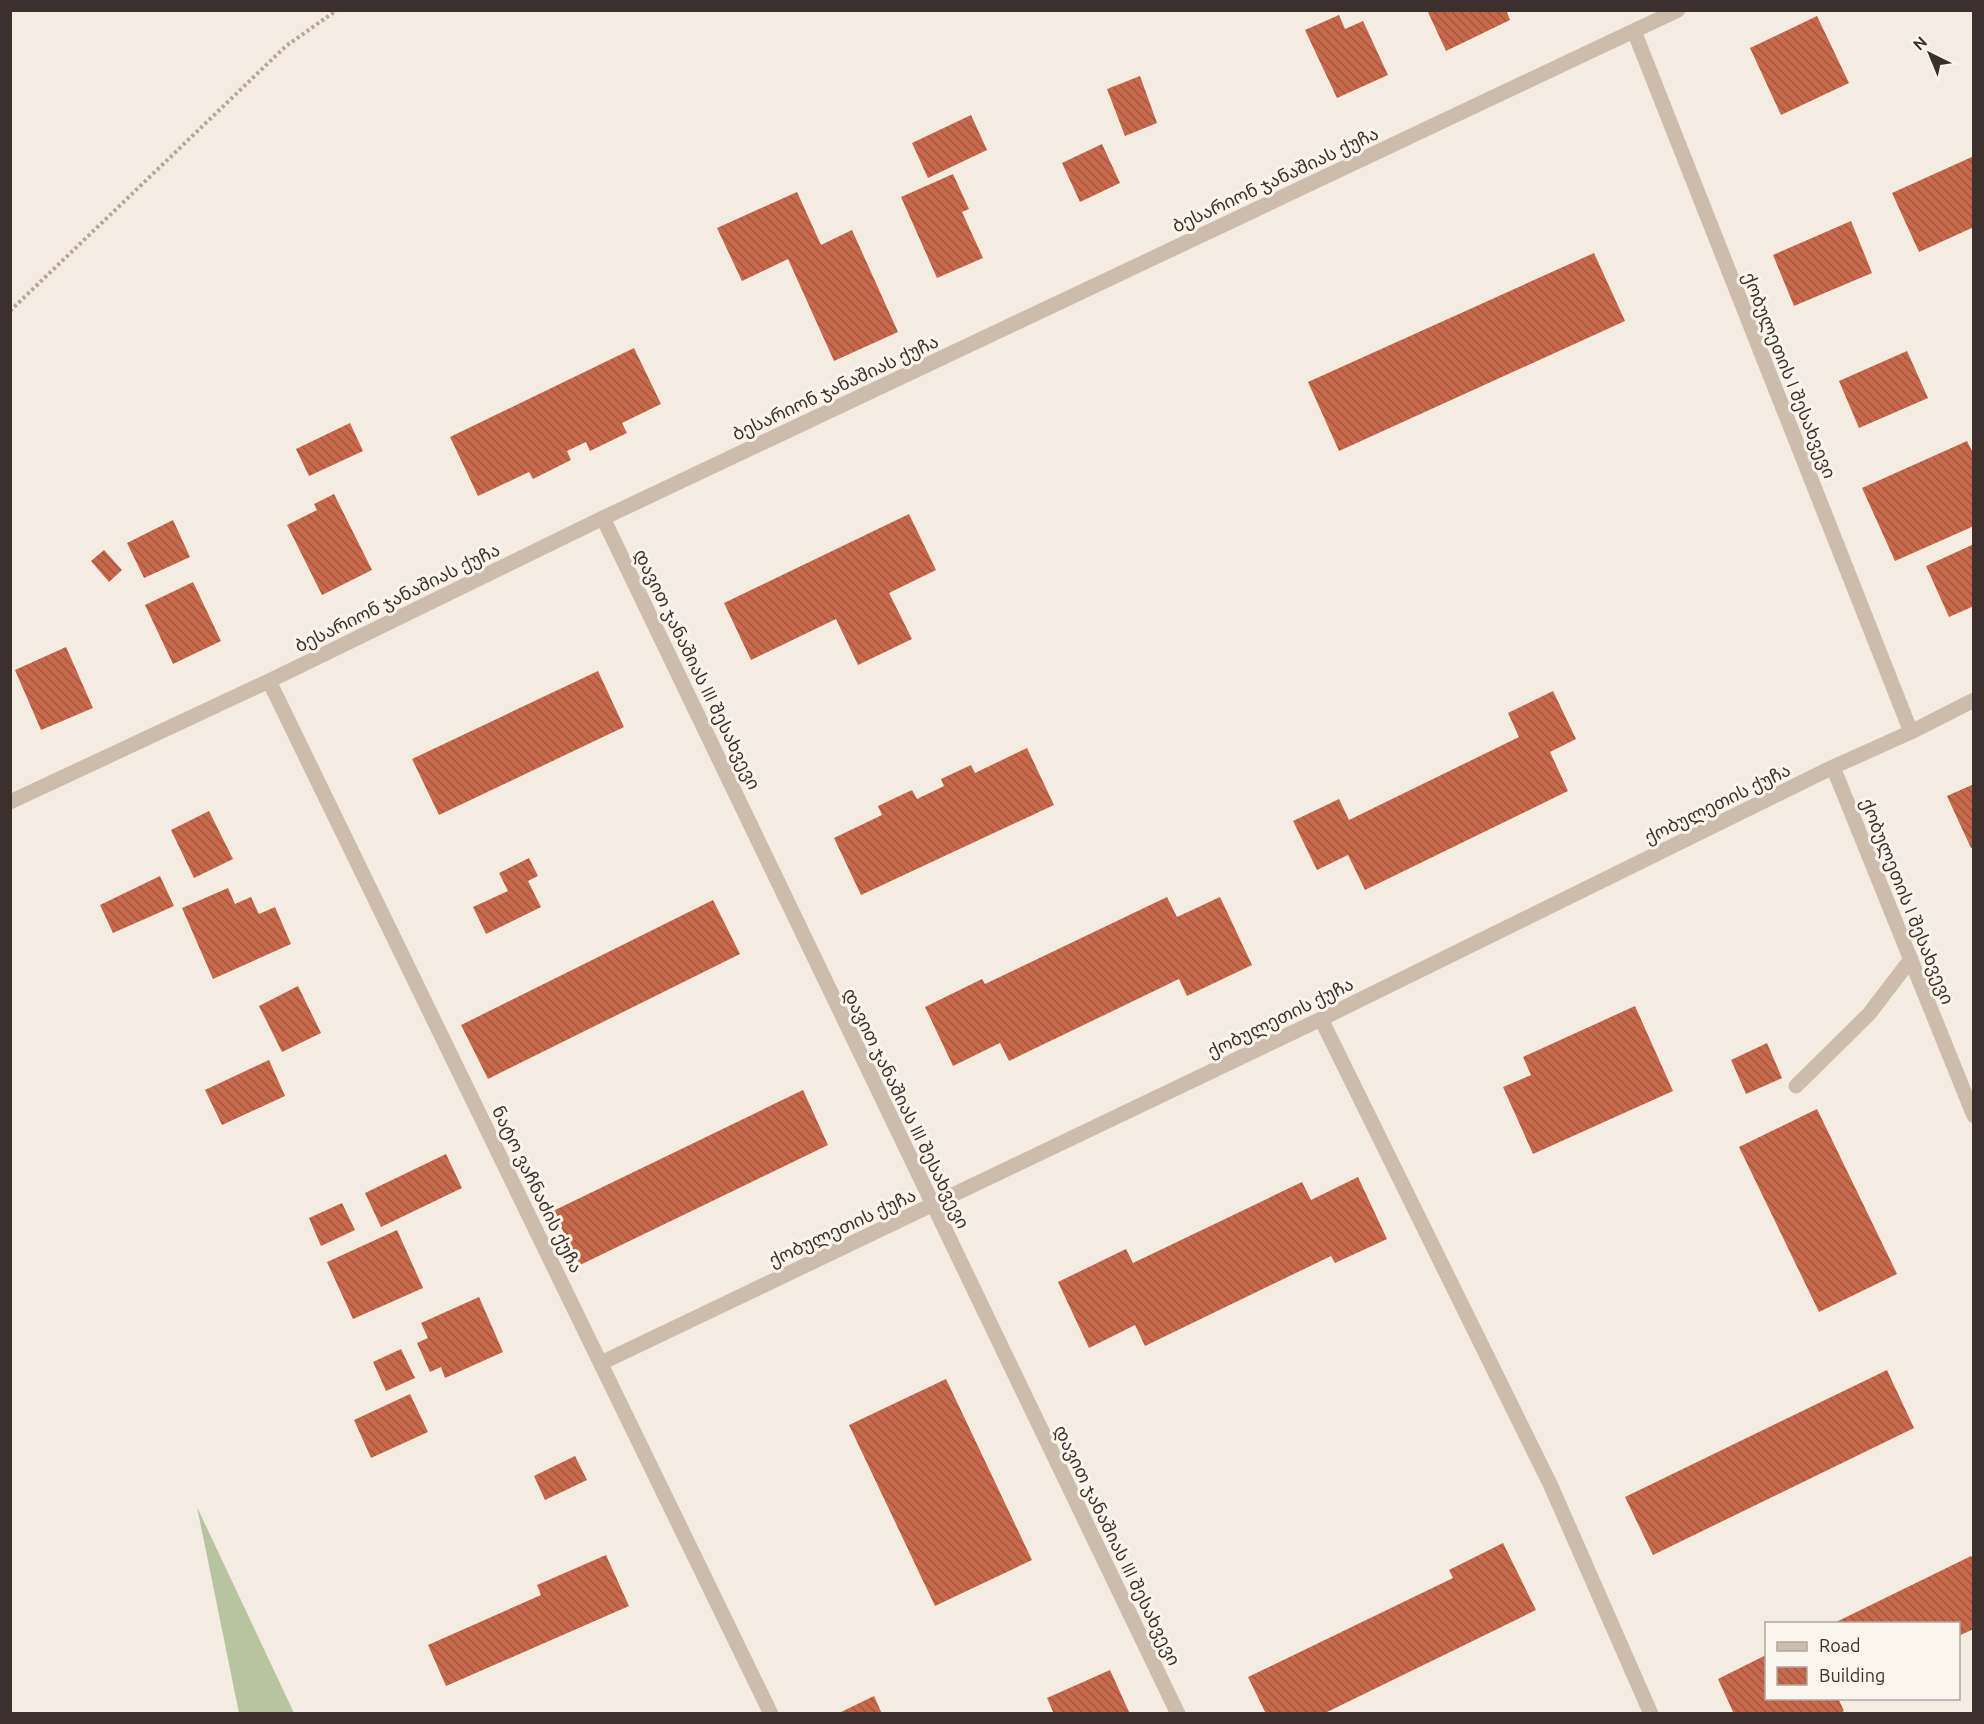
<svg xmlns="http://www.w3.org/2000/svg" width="1984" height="1724" viewBox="0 0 1984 1724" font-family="Ubuntu,'Noto Sans Georgian',sans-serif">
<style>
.grass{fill:#b8c4a0}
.building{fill:url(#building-back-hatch)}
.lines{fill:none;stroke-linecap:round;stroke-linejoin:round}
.path{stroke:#b9a596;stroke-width:4;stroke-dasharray:3 3;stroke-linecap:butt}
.minor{stroke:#cdbbac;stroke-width:15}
.labels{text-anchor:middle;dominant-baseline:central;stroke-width:6;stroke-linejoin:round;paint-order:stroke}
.street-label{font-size:18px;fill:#3b302b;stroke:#fbf5ee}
</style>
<defs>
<pattern id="building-back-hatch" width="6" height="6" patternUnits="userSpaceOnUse" patternTransform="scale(1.5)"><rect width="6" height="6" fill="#c8694b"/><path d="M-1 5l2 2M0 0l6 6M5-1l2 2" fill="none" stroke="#a4573f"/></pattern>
</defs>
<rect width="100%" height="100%" fill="#f4ebe1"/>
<!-- grass -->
<path class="grass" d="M 197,1507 L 294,1713 L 239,1713 Z"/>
<!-- building -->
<path class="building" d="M 1427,10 L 1506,10 L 1510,20 L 1446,51 Z
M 1339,15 L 1345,29 L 1363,21 L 1388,75 L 1337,98 L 1305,30 Z
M 1817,16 L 1849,83 L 1781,115 L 1750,48 Z
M 1140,76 L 1157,123 L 1125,136 L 1107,89 Z
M 971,115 L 987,150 L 928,178 L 912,143 Z
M 1102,144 L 1120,183 L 1080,202 L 1062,163 Z
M 1974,156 L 1974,227 L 1919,252 L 1892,193 Z
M 953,174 L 969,209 L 962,212 L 983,258 L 937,278 L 901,197 Z
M 797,192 L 821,245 L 852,230 L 898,332 L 834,361 L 788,259 L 742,281 L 717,228 Z
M 1851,221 L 1872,273 L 1794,306 L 1773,255 Z
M 1594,253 L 1625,321 L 1339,451 L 1308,382 Z
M 634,348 L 661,404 L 622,423 L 627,433 L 590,451 L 586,442 L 567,451 L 571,460 L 533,479 L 529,472 L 478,496 L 450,437 Z
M 1907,351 L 1928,398 L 1859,428 L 1839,381 Z
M 350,423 L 363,451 L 309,476 L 296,449 Z
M 1967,441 L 1974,455 L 1974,526 L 1895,561 L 1862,488 Z
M 334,494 L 372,570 L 322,595 L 287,525 L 317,510 L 314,504 Z
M 909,514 L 936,570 L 889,593 L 912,639 L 858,665 L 836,619 L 751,660 L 724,603 Z
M 173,520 L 190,557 L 144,578 L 127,543 Z
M 1974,544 L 1974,606 L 1949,617 L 1926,566 Z
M 104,550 L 122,570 L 109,582 L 91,561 Z
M 193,582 L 221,641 L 173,664 L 145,605 Z
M 66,647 L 93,708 L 41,730 L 15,670 Z
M 598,671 L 624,727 L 439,815 L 412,759 Z
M 1553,691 L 1576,739 L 1550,752 L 1568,791 L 1365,890 L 1348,855 L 1317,870 L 1293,821 L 1339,799 L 1349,820 L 1519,737 L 1508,713 Z
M 1027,748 L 1054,805 L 861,895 L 834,838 L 882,815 L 878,806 L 912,790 L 917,799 L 944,786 L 941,779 L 971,765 L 975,773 Z
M 1974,784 L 1974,847 L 1971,848 L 1947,796 Z
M 209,811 L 233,859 L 194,878 L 171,830 Z
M 529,858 L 538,876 L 528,881 L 541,907 L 486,934 L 473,907 L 508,891 L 499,873 Z
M 160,876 L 174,906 L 113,933 L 100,905 Z
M 228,888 L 235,904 L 251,897 L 259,914 L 275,907 L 291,944 L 213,979 L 182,908 Z
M 1167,897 L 1177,917 L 1220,897 L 1252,965 L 1187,996 L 1179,979 L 1009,1061 L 1000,1043 L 953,1066 L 925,1007 L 982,979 L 985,984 Z
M 713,900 L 740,954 L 488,1079 L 461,1025 Z
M 298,986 L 321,1033 L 282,1052 L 259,1006 Z
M 1635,1006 L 1673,1091 L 1533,1154 L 1503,1087 L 1531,1075 L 1523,1057 Z
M 1767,1043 L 1782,1078 L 1746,1094 L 1731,1060 Z
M 269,1060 L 285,1096 L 222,1125 L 205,1090 Z
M 803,1090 L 828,1145 L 580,1265 L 553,1211 Z
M 1817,1109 L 1897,1274 L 1819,1312 L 1739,1147 Z
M 446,1154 L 462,1188 L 381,1227 L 365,1193 Z
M 1358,1177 L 1387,1239 L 1335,1263 L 1331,1256 L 1145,1346 L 1135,1325 L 1089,1348 L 1058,1282 L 1126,1249 L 1133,1263 L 1302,1182 L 1311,1200 Z
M 342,1203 L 355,1230 L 321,1246 L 309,1218 Z
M 397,1230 L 423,1288 L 353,1319 L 327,1262 Z
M 479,1297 L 503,1352 L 445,1378 L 441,1367 L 430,1372 L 417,1343 L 428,1338 L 421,1323 Z
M 401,1349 L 415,1378 L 386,1391 L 373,1362 Z
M 1887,1370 L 1914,1428 L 1653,1555 L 1625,1497 Z
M 946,1379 L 1032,1560 L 935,1606 L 849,1425 Z
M 410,1394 L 428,1432 L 371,1458 L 354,1420 Z
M 575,1456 L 587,1480 L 545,1500 L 534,1476 Z
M 1503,1543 L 1536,1610 L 1323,1714 L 1266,1714 L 1248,1677 L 1453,1578 L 1449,1570 Z
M 606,1555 L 629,1606 L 446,1686 L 428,1645 L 541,1595 L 537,1585 Z
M 1971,1556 L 1974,1561 L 1974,1629 L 1958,1636 L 1958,1624 L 1832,1624 Z
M 1766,1655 L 1766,1698 L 1838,1698 L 1844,1711 L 1838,1714 L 1734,1714 L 1718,1679 Z
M 1110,1670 L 1130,1714 L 1054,1714 L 1047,1698 Z
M 874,1696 L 882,1714 L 837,1714 Z"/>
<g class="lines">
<!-- path -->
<path class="path" d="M 10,311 L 286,46 L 337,10"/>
<!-- minor -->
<path class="minor" d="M 1634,31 L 1911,732
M 603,518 L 1178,1714
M 269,681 L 771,1714
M 1833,767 L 1974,1116
M 10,802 L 269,681 L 603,518 L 1678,10
M 1321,1019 L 1551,1486 L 1651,1714
M 1796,1086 L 1869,1014 L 1911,959
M 601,1363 L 1321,1019 L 1833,767 L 1911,732 L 1974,700"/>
</g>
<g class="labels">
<!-- street labels -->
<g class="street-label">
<text transform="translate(1275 179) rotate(-25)">ბესარიონ ჯანაშიას ქუჩა</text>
<text transform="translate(1790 375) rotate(68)">ქობულეთის I შესახვევი</text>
<text transform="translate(835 387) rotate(-25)">ბესარიონ ჯანაშიას ქუჩა</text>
<text transform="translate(397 597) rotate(-26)">ბესარიონ ჯანაშიას ქუჩა</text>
<text transform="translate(698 669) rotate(64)">დავით ჯანაშიას III შესახვევი</text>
<text transform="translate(1717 803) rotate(-26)">ქობულეთის ქუჩა</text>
<text transform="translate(1908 901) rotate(68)">ქობულეთის I შესახვევი</text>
<text transform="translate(1280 1017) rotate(-26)">ქობულეთის ქუჩა</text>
<text transform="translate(907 1108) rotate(64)">დავით ჯანაშიას III შესახვევი</text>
<text transform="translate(538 1189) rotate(64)">ნატო ვაჩნაძის ქუჩა</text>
<text transform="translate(842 1227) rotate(-25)">ქობულეთის ქუჩა</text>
<text transform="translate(1118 1545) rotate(64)">დავით ჯანაშიას III შესახვევი</text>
</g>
</g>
<!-- border -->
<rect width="1984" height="1724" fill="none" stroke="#3b302b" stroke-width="24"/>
<!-- legend -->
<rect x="1765" y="1622" width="195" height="78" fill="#fbf5ee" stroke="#aea6a0" stroke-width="1.5"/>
<rect x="1777" y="1642" width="30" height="9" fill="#cdbbac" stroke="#aea6a0" stroke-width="1.5"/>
<text x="1819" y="1652" font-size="18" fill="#3b302b">Road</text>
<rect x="1777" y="1667" width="30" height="18" fill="url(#building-back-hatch)" stroke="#aea6a0" stroke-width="1.5"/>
<text x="1819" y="1682" font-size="18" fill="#3b302b">Building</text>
<!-- north arrow -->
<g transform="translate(1930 54) rotate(317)" stroke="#fbf5ee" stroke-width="4.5" paint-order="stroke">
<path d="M0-4.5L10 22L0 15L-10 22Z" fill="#3b302b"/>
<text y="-9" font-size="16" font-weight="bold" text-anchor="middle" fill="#3b302b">N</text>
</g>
</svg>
